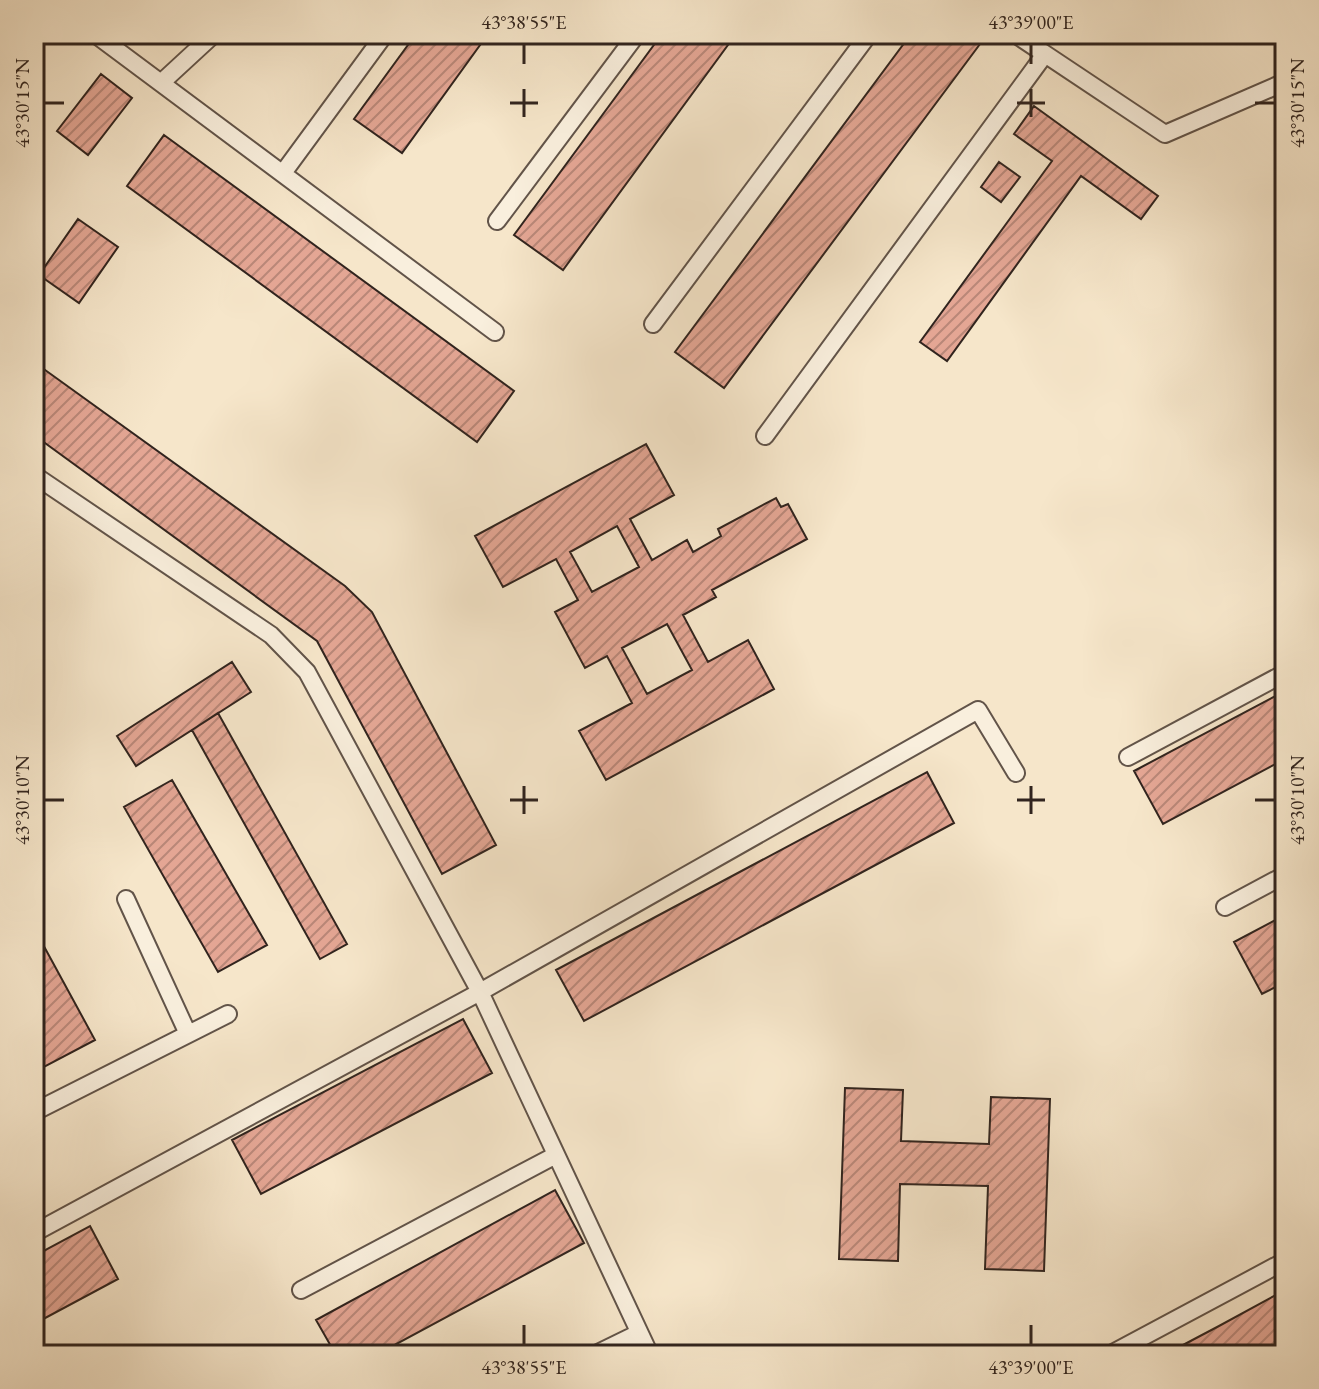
<svg xmlns="http://www.w3.org/2000/svg" width="1319" height="1389" viewBox="0 0 1319 1389" font-family="'EB Garamond',serif">
<style>
.building{fill:url(#building-hatch);stroke:#31241e;stroke-width:2;fill-rule:evenodd}
.lines{fill:none;stroke-linecap:round;stroke-linejoin:round}
.lane-casing{stroke:#625449;stroke-width:20}
.lane{stroke:#f9efdd;stroke-width:16}
.ticks{fill:none;stroke:#31241e;stroke-width:3}
.neatline{fill:none;stroke:#31241e;stroke-width:3}
.ticks-label{font-size:20px;text-anchor:middle;fill:#31241e}
</style>
<defs>
<pattern id="building-hatch" width="6" height="6" patternUnits="userSpaceOnUse" patternTransform="scale(2)"><rect width="6" height="6" fill="#e4a694"/><path d="M-1 1l2-2M0 6l6-6M5 7l2-2" fill="none" stroke="#b98778"/></pattern>
</defs>
<rect width="100%" height="100%" fill="#f6e6ca"/>
<filter id="stains"><feTurbulence type="fractalNoise" baseFrequency=".0025" numOctaves="4"/><feColorMatrix values="0 0 0 0 .2 0 0 0 0 .09 0 0 0 0 .02 0 0 0 .5 -.17"/></filter>
<radialGradient id="worn" r=".72"><stop offset=".6" stop-color="#630" stop-opacity="0"/><stop offset="1" stop-color="#630" stop-opacity=".3"/></radialGradient>
<!-- building -->
<path class="building" d="M 416,34 L 488,34 L 402,153 L 354,119 Z
M 662,34 L 736,34 L 563,270 L 514,235 Z
M 911,34 L 975,34 L 983,40 L 724,388 L 675,352 Z
M 101,74 L 132,98 L 88,155 L 57,131 Z
M 1034,106 L 1158,196 L 1141,219 L 1081,176 L 947,361 L 920,342 L 1052,161 L 1014,134 Z
M 164,135 L 514,391 L 477,442 L 127,186 Z
M 999,162 L 1020,177 L 1001,202 L 981,187 Z
M 78,219 L 118,247 L 79,303 L 39,275 Z
M 34,362 L 345,586 L 372,612 L 496,845 L 442,874 L 317,641 L 34,435 Z
M 646,444 L 674,495 L 630,519 L 652,560 L 687,540 L 693,552 L 721,536 L 718,529 L 776,498 L 781,507 L 788,504 L 807,539 L 712,590 L 716,597 L 683,615 L 708,662 L 748,640 L 774,689 L 606,780 L 579,731 L 632,703 L 607,656 L 585,668 L 555,612 L 578,600 L 556,559 L 503,587 L 475,536 ZM 617,526 L 639,567 L 592,592 L 570,552 ZM 667,624 L 692,670 L 647,694 L 622,648 Z
M 232,662 L 251,692 L 136,766 L 117,736 Z
M 1285,691 L 1285,759 L 1163,824 L 1134,771 Z
M 218,713 L 347,944 L 320,959 L 192,730 Z
M 927,772 L 954,823 L 584,1021 L 556,970 Z
M 172,780 L 267,945 L 218,972 L 124,807 Z
M 1285,915 L 1285,982 L 1262,994 L 1234,942 Z
M 34,928 L 95,1040 L 42,1068 L 34,1053 Z
M 463,1019 L 492,1073 L 261,1194 L 232,1140 Z
M 845,1088 L 903,1090 L 901,1141 L 989,1144 L 991,1097 L 1050,1099 L 1044,1271 L 985,1269 L 988,1186 L 900,1184 L 898,1261 L 839,1259 Z
M 555,1190 L 584,1243 L 376,1355 L 336,1355 L 316,1320 Z
M 90,1226 L 118,1279 L 34,1324 L 34,1256 Z
M 1285,1290 L 1285,1355 L 1164,1355 L 1219,1326 Z"/>
<g class="lines">
<!-- lane casing -->
<g class="lane-casing">
<path id="lane" d="M 95,34 L 495,332
M 1015,34 L 1165,134 L 1285,82
M 162,82 L 214,34
M 283,173 L 385,34
M 497,221 L 637,34
M 653,324 L 869,34
M 765,436 L 1045,54
M 34,475 L 271,635 L 307,672 L 480,992 L 978,710 L 1016,773
M 1128,757 L 1285,673
M 126,899 L 188,1034
M 1225,907 L 1285,875
M 34,1112 L 228,1014
M 34,1233 L 480,992 L 650,1355
M 301,1290 L 556,1155
M 594,1355 L 639,1333
M 1109,1355 L 1285,1261"/>
</g>
<!-- lane -->
<use href="#lane" class="lane"/>
</g>
<!-- ticks -->
<path class="ticks" d="M 524,44 L 524,64M 1031,44 L 1031,64M 524,89 L 524,117M 1031,89 L 1031,117M 44,103 L 64,103M 510,103 L 538,103M 1017,103 L 1045,103M 1255,103 L 1275,103M 524,786 L 524,814M 1031,786 L 1031,814M 44,800 L 64,800M 510,800 L 538,800M 1017,800 L 1045,800M 1255,800 L 1275,800M 524,1325 L 524,1345M 1031,1325 L 1031,1345"/>
<!-- margin -->
<rect width="1319" height="1389" fill="none" stroke="#f6e6ca" stroke-width="88"/>
<rect x="44" y="44" width="1231" height="1301" class="neatline"/>
<g class="ticks-label">
<text x="524" y="29">43°38'55"E</text>
<text x="1031" y="29">43°39'00"E</text>
<text transform="translate(22 103) rotate(-90)" y="7">43°30'15"N</text>
<text transform="translate(1297 103) rotate(-90)" y="7">43°30'15"N</text>
<text transform="translate(22 800) rotate(-90)" y="7">43°30'10"N</text>
<text transform="translate(1297 800) rotate(-90)" y="7">43°30'10"N</text>
<text x="524" y="1374">43°38'55"E</text>
<text x="1031" y="1374">43°39'00"E</text>
</g>
<rect width="100%" height="100%" filter="url(#stains)"/>
<rect width="100%" height="100%" fill="url(#worn)"/>
</svg>
